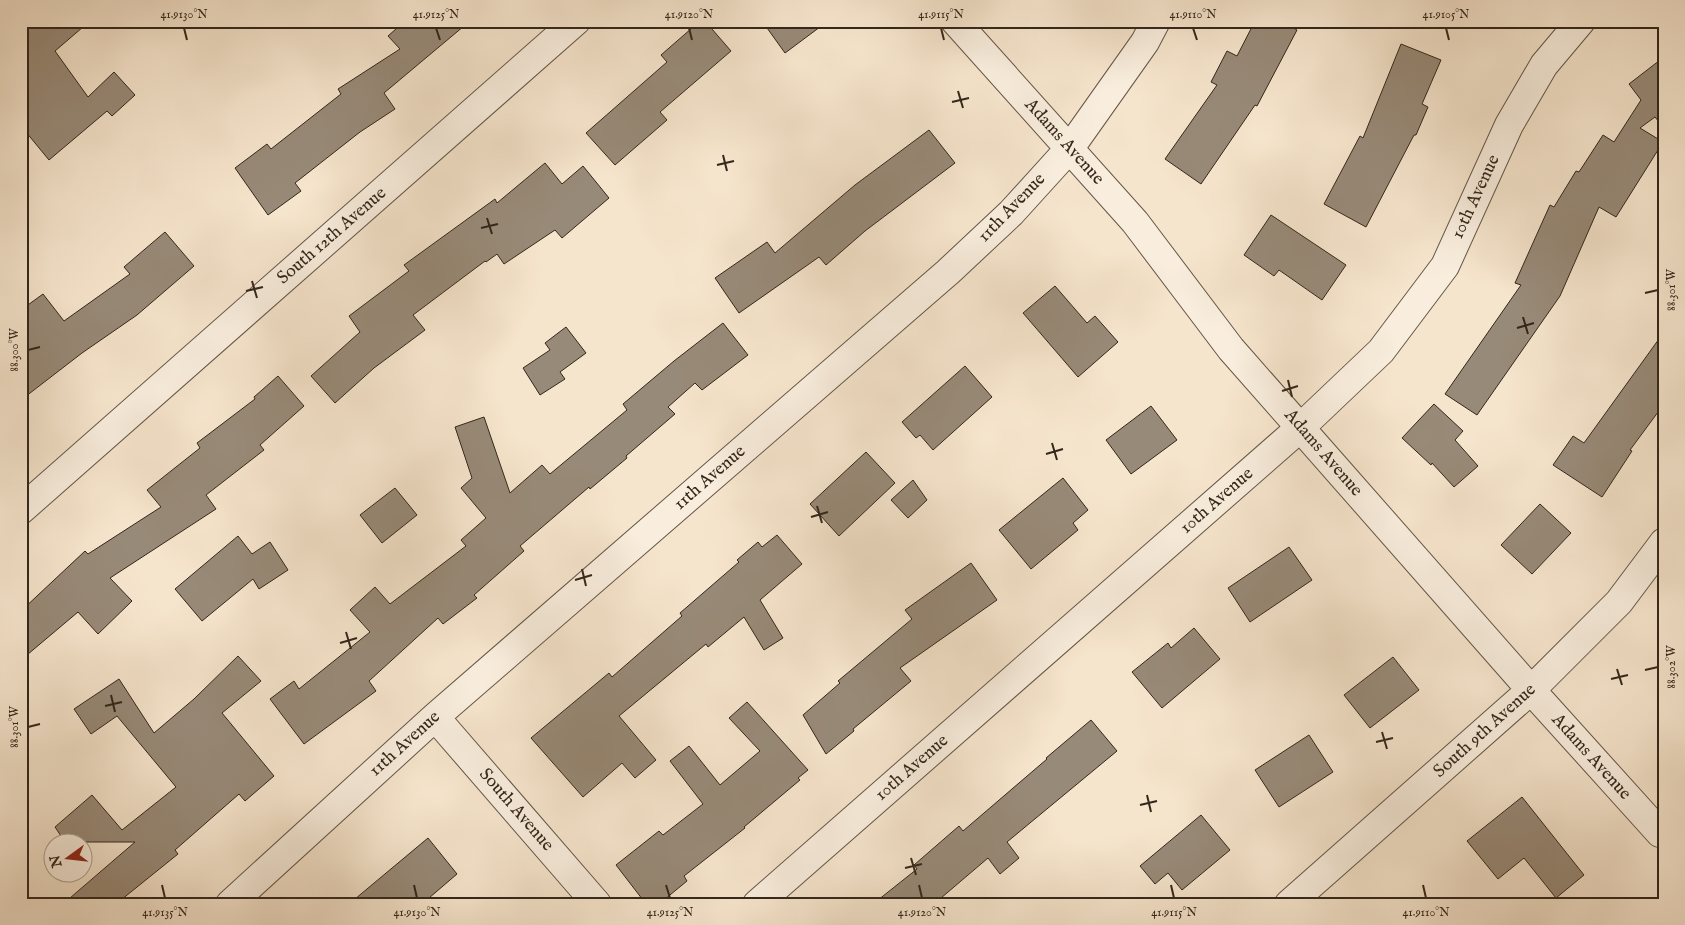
<svg xmlns="http://www.w3.org/2000/svg" width="1685" height="925" viewBox="0 0 1685 925" font-family="'IM FELL English',serif">
<style>
.building{fill:#988a78;stroke:#33271b}
.lines{fill:none;stroke-linecap:round;stroke-linejoin:round}
.minor-casing{stroke:#645648;stroke-width:30}
.minor{stroke:#f9eede;stroke-width:28}
.ticks{fill:none;stroke:#33271b;stroke-width:2}
.labels{text-anchor:middle;dominant-baseline:central;stroke-width:4;stroke-linejoin:round;paint-order:stroke}
.street-label{font-size:18px;fill:#33271b;stroke:#f9eede}
.neatline{fill:none;stroke:#33271b;stroke-width:2}
.ticks-label{font-size:12px;text-anchor:middle;fill:#33271b}
</style>
<rect width="100%" height="100%" fill="#f6e5cd"/>
<filter id="stains"><feTurbulence type="fractalNoise" baseFrequency=".004" numOctaves="4"/><feColorMatrix values="0 0 0 0 .2 0 0 0 0 .09 0 0 0 0 .02 0 0 0 .5 -.17"/></filter>
<radialGradient id="worn" r=".72"><stop offset=".6" stop-color="#630" stop-opacity="0"/><stop offset="1" stop-color="#630" stop-opacity=".3"/></radialGradient>
<!-- building -->
<path class="building" d="M 39,21 L 90,21 L 55,51 L 88,97 L 114,72 L 135,95 L 112,116 L 107,111 L 49,160 L 21,126 L 21,34 Z
M 405,21 L 470,21 L 384,93 L 395,109 L 360,132 L 295,183 L 301,191 L 268,215 L 235,168 L 267,144 L 271,149 L 341,94 L 338,89 L 400,49 L 388,36 Z
M 700,21 L 705,21 L 731,51 L 660,112 L 667,120 L 615,165 L 586,133 L 667,62 L 661,55 Z
M 762,21 L 828,21 L 785,53 Z
M 1255,21 L 1281,21 L 1297,30 L 1257,106 L 1255,105 L 1201,184 L 1165,159 L 1217,85 L 1211,82 L 1227,51 L 1237,56 Z
M 1401,44 L 1441,60 L 1422,104 L 1428,107 L 1416,135 L 1414,135 L 1366,227 L 1324,204 L 1360,136 L 1363,138 Z
M 1664,57 L 1664,128 L 1655,117 L 1640,128 L 1663,142 L 1616,217 L 1599,207 L 1560,296 L 1477,415 L 1445,394 L 1521,285 L 1515,283 L 1550,205 L 1554,207 L 1576,171 L 1579,172 L 1603,135 L 1614,142 L 1641,100 L 1629,84 Z
M 929,130 L 955,163 L 865,231 L 826,265 L 819,257 L 739,313 L 715,278 L 767,242 L 775,253 L 855,185 Z
M 545,163 L 562,184 L 583,166 L 609,198 L 562,238 L 555,230 L 504,264 L 497,254 L 486,262 L 485,261 L 413,315 L 425,330 L 374,368 L 335,403 L 311,376 L 360,332 L 349,316 L 409,271 L 404,265 L 495,199 L 497,203 Z
M 1271,215 L 1346,265 L 1322,300 L 1279,270 L 1274,276 L 1244,255 Z
M 165,232 L 194,266 L 137,315 L 82,353 L 21,400 L 21,310 L 43,294 L 64,321 L 130,274 L 124,267 Z
M 1055,286 L 1087,323 L 1095,316 L 1118,342 L 1078,377 L 1023,313 Z
M 723,323 L 748,355 L 702,390 L 695,383 L 668,407 L 675,414 L 626,456 L 627,458 L 590,489 L 589,487 L 520,546 L 524,551 L 474,595 L 477,598 L 443,624 L 438,618 L 369,681 L 376,691 L 304,744 L 270,699 L 294,681 L 299,689 L 370,632 L 350,610 L 375,587 L 390,604 L 466,546 L 461,540 L 486,518 L 461,488 L 472,478 L 455,427 L 484,417 L 510,493 L 542,465 L 550,474 L 627,410 L 623,404 L 674,361 Z
M 566,327 L 586,353 L 560,372 L 565,379 L 540,395 L 523,368 L 550,350 L 545,343 Z
M 1664,332 L 1664,404 L 1630,450 L 1632,451 L 1602,497 L 1553,465 L 1573,436 L 1584,443 Z
M 965,366 L 992,397 L 933,450 L 920,435 L 916,438 L 902,422 Z
M 278,376 L 304,406 L 260,445 L 264,450 L 206,495 L 216,509 L 110,578 L 132,601 L 98,634 L 78,612 L 21,660 L 21,611 L 85,551 L 88,554 L 161,507 L 147,490 L 200,448 L 197,443 L 255,399 L 254,397 Z
M 1434,404 L 1463,431 L 1455,440 L 1478,466 L 1454,487 L 1432,463 L 1431,465 L 1402,438 Z
M 1151,406 L 1177,440 L 1131,474 L 1106,440 Z
M 866,452 L 895,483 L 839,536 L 810,504 Z
M 1063,478 L 1088,510 L 1073,523 L 1078,530 L 1031,569 L 999,530 Z
M 913,480 L 927,500 L 908,518 L 891,500 Z
M 395,488 L 417,515 L 382,543 L 360,515 Z
M 1540,504 L 1571,533 L 1532,574 L 1501,545 Z
M 777,535 L 802,564 L 760,600 L 783,638 L 764,650 L 744,617 L 708,647 L 706,644 L 619,716 L 656,760 L 635,778 L 622,763 L 583,797 L 531,738 L 609,673 L 612,677 L 682,616 L 680,613 L 739,562 L 737,560 L 758,542 L 762,547 Z
M 238,536 L 252,554 L 270,542 L 288,570 L 259,589 L 253,579 L 202,621 L 175,589 Z
M 1289,547 L 1312,580 L 1250,622 L 1228,588 Z
M 971,563 L 997,600 L 900,668 L 911,681 L 853,729 L 854,731 L 826,754 L 803,715 L 840,683 L 838,681 L 912,619 L 905,610 Z
M 1194,628 L 1220,659 L 1162,708 L 1132,672 L 1168,643 L 1171,648 Z
M 238,656 L 261,681 L 222,713 L 274,776 L 245,801 L 239,794 L 175,850 L 178,854 L 116,904 L 63,904 L 135,842 L 65,842 L 55,827 L 92,795 L 122,830 L 176,787 L 117,716 L 91,734 L 74,709 L 119,679 L 154,733 L 194,699 Z
M 1393,657 L 1419,690 L 1370,728 L 1344,695 Z
M 747,702 L 808,770 L 798,778 L 800,780 L 744,827 L 745,828 L 684,876 L 687,881 L 659,904 L 646,904 L 616,865 L 659,831 L 663,835 L 703,804 L 670,761 L 689,746 L 720,785 L 760,751 L 729,718 Z
M 1091,720 L 1117,751 L 1007,842 L 1019,858 L 1000,874 L 988,858 L 934,904 L 873,904 L 917,869 L 914,865 L 959,826 L 963,831 L 1047,759 L 1046,758 Z
M 1309,735 L 1333,772 L 1279,807 L 1255,770 Z
M 1522,797 L 1584,875 L 1556,898 L 1524,858 L 1498,879 L 1467,841 Z
M 1201,815 L 1230,850 L 1182,890 L 1168,873 L 1155,884 L 1140,866 Z
M 428,838 L 457,874 L 422,904 L 349,904 Z"/>
<g class="lines">
<!-- minor casing -->
<g class="minor-casing">
<path id="minor" d="M 955,21 L 1135,222 L 1231,349 L 1531,690 L 1660,833
M 21,510 L 576,21
M 435,717 L 597,904
M 230,904 L 435,717 L 948,272 L 1011,213 L 1070,148 L 1145,42 L 1156,21
M 757,904 L 1300,428 L 1381,351 L 1445,266 L 1509,125 L 1544,65 L 1581,21
M 1289,904 L 1531,690 L 1619,602 L 1664,542"/>
</g>
<!-- minor -->
<use href="#minor" class="minor"/>
</g>
<!-- ticks -->
<path class="ticks" d="M 184,28 L 187,40M 436,28 L 440,40M 689,28 L 692,40M 941,28 L 944,40M 1193,28 L 1197,40M 1446,28 L 1449,40M 958,91 L 963,108M 952,102 L 969,98M 723,155 L 727,171M 717,165 L 734,161M 487,218 L 492,234M 481,228 L 498,224M 252,281 L 257,298M 246,291 L 263,287M 1645,293 L 1658,290M 1523,317 L 1528,334M 1517,328 L 1534,323M 28,350 L 40,347M 1288,380 L 1292,397M 1282,391 L 1298,386M 1052,443 L 1057,460M 1046,454 L 1063,449M 817,506 L 822,523M 811,517 L 828,512M 582,569 L 586,586M 575,580 L 592,575M 346,632 L 351,649M 340,643 L 357,638M 1617,669 L 1622,685M 1645,670 L 1658,667M 1611,679 L 1628,675M 111,695 L 115,712M 105,706 L 122,702M 28,727 L 40,724M 1382,732 L 1387,749M 1376,742 L 1393,738M 1147,795 L 1151,812M 1140,805 L 1157,801M 911,858 L 916,875M 905,868 L 922,864M 162,885 L 165,898M 414,885 L 417,898M 666,885 L 670,898M 919,885 L 922,898M 1171,885 L 1174,898M 1423,885 L 1426,898"/>
<g class="labels">
<!-- street labels -->
<g class="street-label">
<text transform="translate(1064 142) rotate(48)">Adams Avenue</text>
<text transform="translate(1476 197) rotate(-65)">10th Avenue</text>
<text transform="translate(1012 208) rotate(-46)">11th Avenue</text>
<text transform="translate(332 236) rotate(-41)">South 12th Avenue</text>
<text transform="translate(1323 453) rotate(49)">Adams Avenue</text>
<text transform="translate(710 478) rotate(-41)">11th Avenue</text>
<text transform="translate(1217 501) rotate(-41)">10th Avenue</text>
<text transform="translate(1485 731) rotate(-42)">South 9th Avenue</text>
<text transform="translate(405 744) rotate(-42)">11th Avenue</text>
<text transform="translate(1591 757) rotate(48)">Adams Avenue</text>
<text transform="translate(912 768) rotate(-41)">10th Avenue</text>
<text transform="translate(516 810) rotate(49)">South Avenue</text>
</g>
</g>
<!-- margin -->
<rect width="1685" height="925" fill="none" stroke="#f6e5cd" stroke-width="55"/>
<!-- north arrow -->
<g transform="translate(68 858) rotate(255)"><circle r="24" fill="#f9eede" stroke="#aa9e90"/>
<path d="M0-4L9 19L0 12L-9 19Z" fill="#8f2418"/>
<text y="-8" font-size="14" font-weight="bold" text-anchor="middle" fill="#33271b">N</text>
</g>
<rect x="28" y="28" width="1630" height="870" class="neatline"/>
<g class="ticks-label">
<text x="184" y="18">41.9130°N</text>
<text x="436" y="18">41.9125°N</text>
<text x="689" y="18">41.9120°N</text>
<text x="941" y="18">41.9115°N</text>
<text x="1193" y="18">41.9110°N</text>
<text x="1446" y="18">41.9105°N</text>
<text transform="translate(1671 290) rotate(-90)" y="4">88.301°W</text>
<text transform="translate(14 350) rotate(-90)" y="4">88.300°W</text>
<text transform="translate(1671 667) rotate(-90)" y="4">88.302°W</text>
<text transform="translate(14 727) rotate(-90)" y="4">88.301°W</text>
<text x="165" y="916">41.9135°N</text>
<text x="417" y="916">41.9130°N</text>
<text x="670" y="916">41.9125°N</text>
<text x="922" y="916">41.9120°N</text>
<text x="1174" y="916">41.9115°N</text>
<text x="1426" y="916">41.9110°N</text>
</g>
<rect width="100%" height="100%" filter="url(#stains)"/>
<rect width="100%" height="100%" fill="url(#worn)"/>
</svg>
